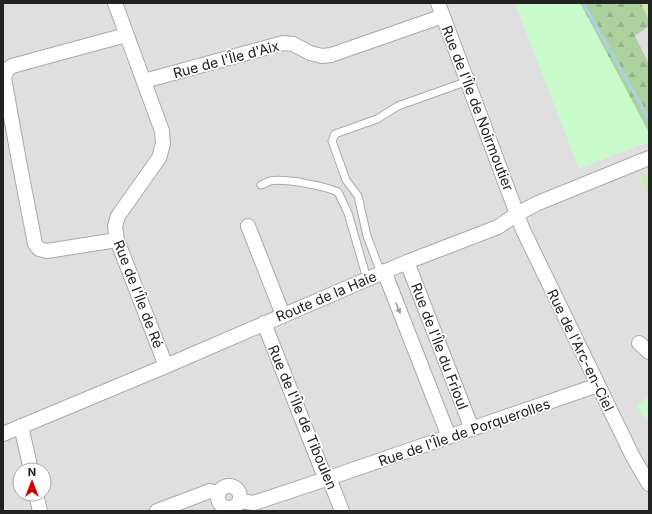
<svg xmlns="http://www.w3.org/2000/svg" width="652" height="514" viewBox="0 0 652 514" font-family="Inter,sans-serif">
<style>
.residential{fill:#e0dfdf;fill-rule:evenodd}
.grass{fill:#cdebb0}
.forest{fill:url(#forest-firs)}
.park{fill:#c8facc}
.lines{fill:none;stroke-linecap:round;stroke-linejoin:round}
.stream{stroke:#aad3df;stroke-width:3.5}
.service-casing{stroke:#a9a9a9;stroke-width:9}
.minor-casing{stroke:#a9a9a9;stroke-width:16}
.service{stroke:#fff;stroke-width:7}
.minor{stroke:#fff;stroke-width:14}
.oneway{fill:#9c9c9c}
.labels{text-anchor:middle;dominant-baseline:central;stroke-width:3.5;stroke-linejoin:round;paint-order:stroke}
.street-label{font-size:14px;fill:#222;stroke:#fff}
</style>
<defs>
<pattern id="forest-firs" width="22" height="20" patternUnits="userSpaceOnUse"><rect width="22" height="20" fill="#add19e"/><path d="M5 1l3.5 6h-7zM16 11l3.5 6h-7z" fill="#95b388"/></pattern>
</defs>
<rect width="100%" height="100%" fill="#f2efe9"/>
<!-- residential -->
<path class="residential" d="M 3,3 L 515,3 L 579,168 L 649,142 L 649,173 L 640,176 L 649,198 L 649,511 L 3,511 ZM 20,470 L 44,470 L 44,494 L 20,494 Z
M 649,26 L 649,64 L 635,36 Z"/>
<!-- grass -->
<path class="grass" d="M 641,3 L 649,3 L 649,21 Z
M 649,173 L 649,198 L 640,176 Z"/>
<!-- forest -->
<path class="forest" d="M 580,3 L 641,3 L 649,21 L 649,26 L 635,36 L 649,64 L 649,133 Z"/>
<!-- park -->
<path class="park" d="M 515,3 L 580,3 L 649,133 L 649,142 L 579,168 Z
M 649,396 L 649,422 L 636,406 Z"/>
<g class="lines">
<!-- stream -->
<path class="stream" d="M 583,3 L 649,119"/>
<!-- service casing -->
<g class="service-casing">
<path id="service" d="M 261,185 C 264,184 267,182 270,181 C 285,178 324,186 338,192 L 348,213 L 367,279
M 381,273 L 367,236 L 358,196 L 346,180 L 332,141 L 335,134 L 377,119 L 398,106 L 468,81"/>
</g>
<!-- minor casing -->
<g class="minor-casing">
<path id="minor" d="M 115,3 L 162,131 L 163,144 L 159,158 L 118,216 L 115,226 L 117,240 L 166,366
M 438,3 L 523,230 L 633,457 L 649,484
M 144,81 L 283,43 L 293,44 L 310,53 L 322,56 L 331,55 L 443,16
M 248,226 L 283,315
M 117,240 L 47,251 L 39,249 L 35,244 L 19,161 L 4,78 L 7,70 L 12,66 L 126,35
M 407,262 L 472,429
M 384,271 L 449,437
M 264,323 L 322,470 L 329,478 L 342,511
M 639,343 L 649,352
M 21,426 L 31,470
M 3,434 L 166,366 L 407,262 L 498,227 L 517,214 L 538,203 L 649,158
M218 497a11 11 0 1 1 22 0a11 11 0 1 1-22 0Z
M 36,494 L 40,511
M 240,501 L 254,503 L 329,478 L 598,385
M 157,511 L 210,491 L 218,493"/>
</g>
<!-- service -->
<use href="#service" class="service"/>
<!-- minor -->
<use href="#minor" class="minor"/>
</g>
<!-- one-way arrows -->
<defs><path id="oneway-solid" d="M-6-.8H1V-3.2L6.5 0L1 3.2V.8H-6Z"/></defs>
<use class="oneway" href="#oneway-solid" transform="translate(398 308) rotate(68)"/>
<g class="labels">
<!-- street labels -->
<g class="street-label">
<text transform="translate(226 59) rotate(-15)">Rue de l'Île d'Aix</text>
<text transform="translate(478 108) rotate(69)">Rue de l'Île de Noirmoutier</text>
<text transform="translate(139 294) rotate(69)">Rue de l'Île de Ré</text>
<text transform="translate(326 296) rotate(-23)">Route de la Haie</text>
<text transform="translate(440 346) rotate(69)">Rue de l'Île du Frioul</text>
<text transform="translate(581 350) rotate(64)">Rue de l'Arc-en-Ciel</text>
<text transform="translate(303 417) rotate(67)">Rue de l'Île de Tiboulen</text>
<text transform="translate(464 432) rotate(-19)">Rue de l'Île de Porquerolles</text>
</g>
</g>
<!-- border -->
<rect width="652" height="514" fill="none" stroke="#222222" stroke-width="8"/>
<!-- north arrow -->
<g transform="translate(32 482)"><circle r="19" fill="#ffffff" stroke="#a7a7a7"/>
<path d="M0-3L7 15L0 10L-7 15Z" fill="#d40000"/>
<text y="-6" font-size="11" font-weight="bold" text-anchor="middle" fill="#222222">N</text>
</g>
</svg>
